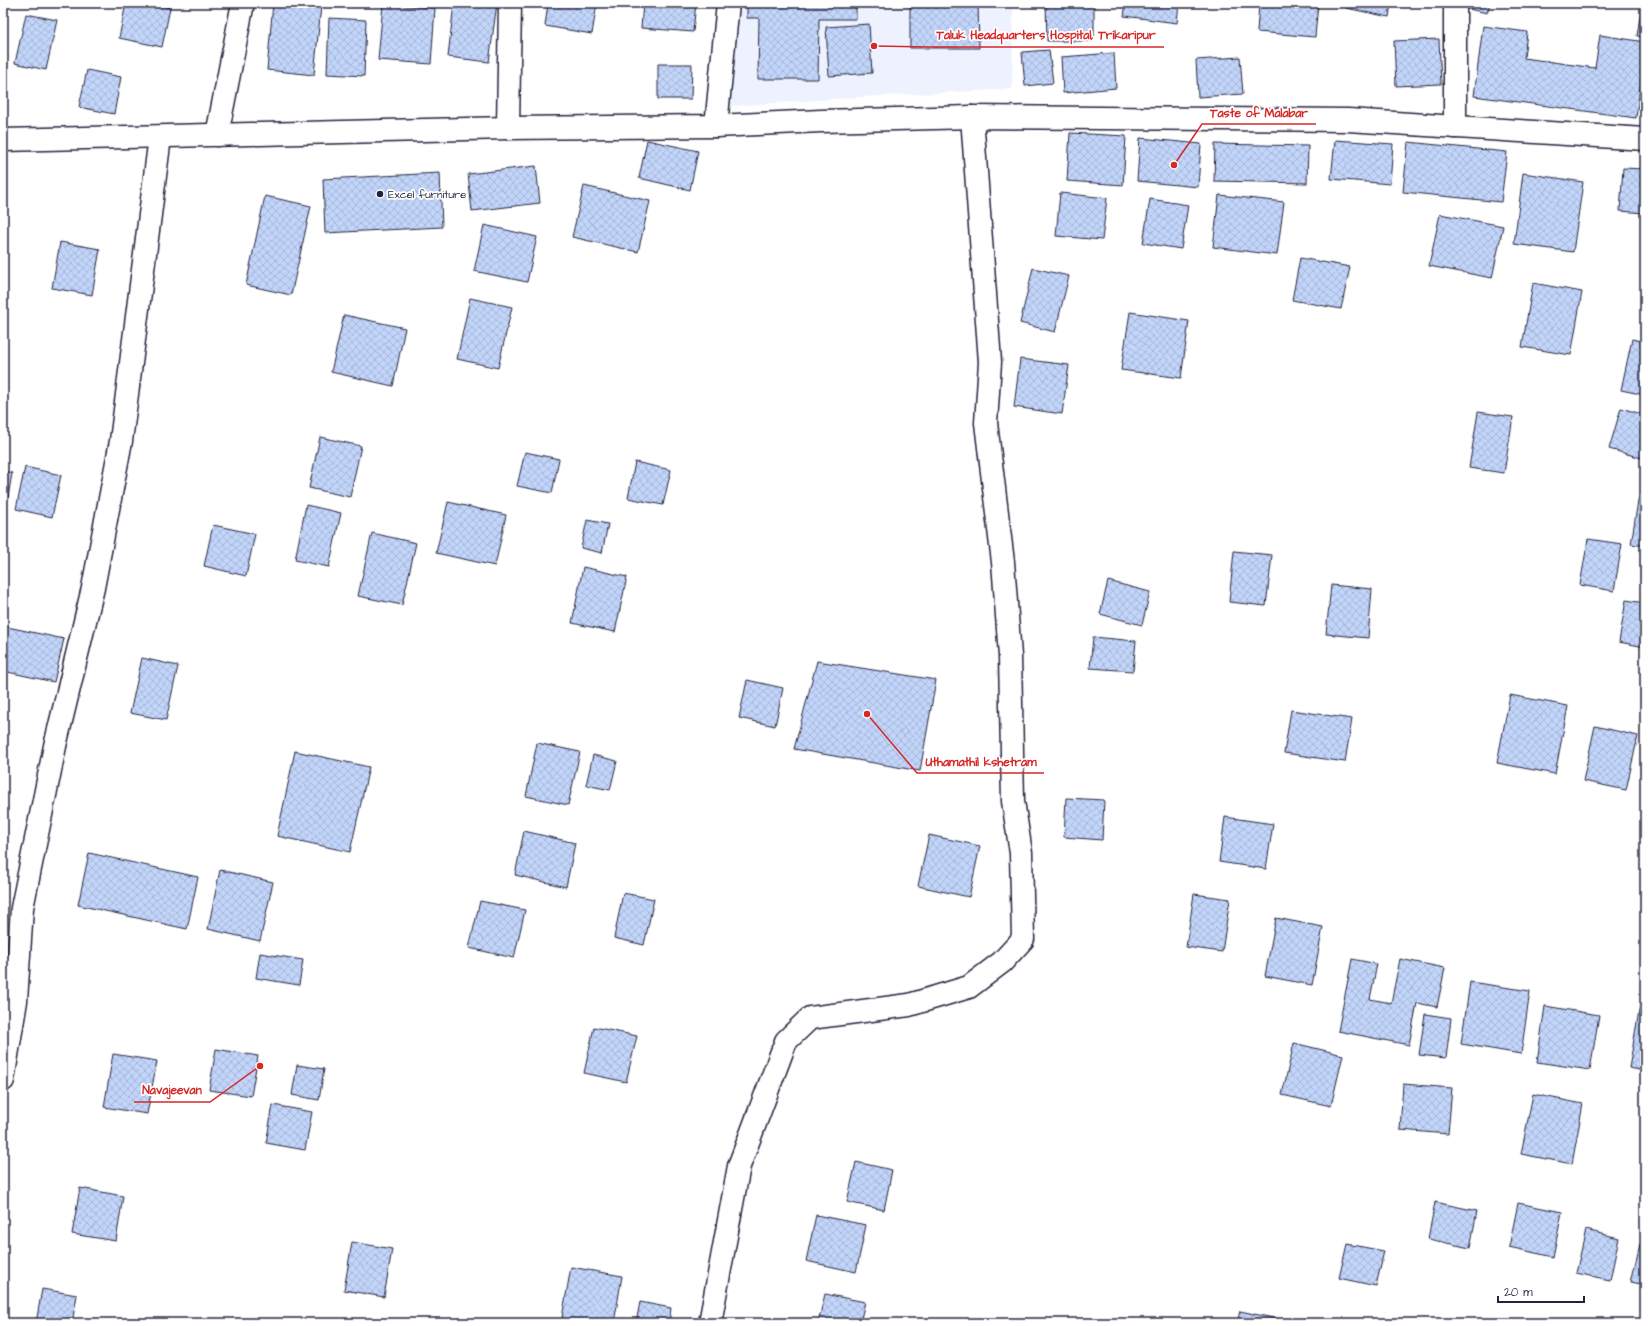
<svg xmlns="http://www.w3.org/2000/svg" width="1648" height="1326" viewBox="0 0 1648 1326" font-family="'Architects Daughter',sans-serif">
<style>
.built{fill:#edf2fe}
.building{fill:url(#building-cross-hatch);stroke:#22223b}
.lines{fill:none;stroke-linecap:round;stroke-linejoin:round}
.minor-casing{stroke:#22223b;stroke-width:25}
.secondary-casing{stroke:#22223b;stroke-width:25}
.minor{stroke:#fff;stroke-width:22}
.secondary{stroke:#fff;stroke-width:22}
.poi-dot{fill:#22223b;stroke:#fff;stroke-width:1.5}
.labels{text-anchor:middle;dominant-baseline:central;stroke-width:3.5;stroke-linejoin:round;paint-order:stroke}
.poi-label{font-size:11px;fill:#22223b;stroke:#fff;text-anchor:start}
.leader{fill:none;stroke:#d62828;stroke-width:1.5}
.callout-dot{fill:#d62828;stroke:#fff;stroke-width:1.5}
.callout-label{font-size:12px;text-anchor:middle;font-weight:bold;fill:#d62828;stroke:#fff;stroke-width:3.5;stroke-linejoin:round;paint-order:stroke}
</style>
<defs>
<pattern id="building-cross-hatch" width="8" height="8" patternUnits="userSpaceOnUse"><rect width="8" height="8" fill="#c2d5fa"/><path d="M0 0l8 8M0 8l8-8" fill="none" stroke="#a6b7d7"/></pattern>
</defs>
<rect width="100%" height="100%" fill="#fff"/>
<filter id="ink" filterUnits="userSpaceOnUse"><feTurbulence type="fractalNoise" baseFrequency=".025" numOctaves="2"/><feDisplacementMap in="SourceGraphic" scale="8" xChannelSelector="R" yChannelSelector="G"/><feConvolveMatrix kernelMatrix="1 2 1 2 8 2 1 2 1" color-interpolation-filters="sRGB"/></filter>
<g filter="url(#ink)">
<!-- built -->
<path class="built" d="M 739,3 L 1013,3 L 1012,89 L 861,97 L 730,106 Z"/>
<!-- building -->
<path class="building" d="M 126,3 L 147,3 L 170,8 L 162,47 L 119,38 Z
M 273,3 L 321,6 L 314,75 L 267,70 Z
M 454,3 L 497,3 L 489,62 L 448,57 Z
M 548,3 L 597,3 L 592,34 L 545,26 Z
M 643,3 L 696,3 L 693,32 L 641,28 Z
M 747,3 L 856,3 L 856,19 L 819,19 L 818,79 L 758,79 L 759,18 L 747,18 Z
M 910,3 L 978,3 L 979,48 L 910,48 Z
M 1046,3 L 1094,3 L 1094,41 L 1047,41 Z
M 1126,3 L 1179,3 L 1177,23 L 1124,16 Z
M 1259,3 L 1318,3 L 1315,37 L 1257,32 Z
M 1348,3 L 1391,3 L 1389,17 L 1346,8 Z
M 1459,3 L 1490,3 L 1487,13 L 1459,7 Z
M 1642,3 L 1645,3 L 1645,37 L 1637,36 Z
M 383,4 L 435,8 L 431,64 L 378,60 Z
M 26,14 L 57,20 L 46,70 L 15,63 Z
M 329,18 L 366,20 L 364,76 L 327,74 Z
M 869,24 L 872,73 L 829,76 L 826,27 Z
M 1483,26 L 1527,32 L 1524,58 L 1595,68 L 1600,35 L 1645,42 L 1645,52 L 1636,118 L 1474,96 Z
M 1439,39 L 1441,84 L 1396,86 L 1394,41 Z
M 1049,50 L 1053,83 L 1025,86 L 1022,52 Z
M 1114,53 L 1116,88 L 1063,93 L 1061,57 Z
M 1240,57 L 1243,94 L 1198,97 L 1196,60 Z
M 658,64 L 692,64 L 691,99 L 658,99 Z
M 87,70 L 121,77 L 114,114 L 79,107 Z
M 1070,133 L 1126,136 L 1123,185 L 1067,181 Z
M 1140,138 L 1201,144 L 1198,187 L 1137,181 Z
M 647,140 L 698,151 L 690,190 L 639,178 Z
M 1335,140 L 1393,144 L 1390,184 L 1331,179 Z
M 1408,142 L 1507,152 L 1501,202 L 1403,192 Z
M 1215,144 L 1308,146 L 1307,183 L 1214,181 Z
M 536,166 L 540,203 L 472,211 L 468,174 Z
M 1623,168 L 1645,169 L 1645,213 L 1620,211 Z
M 440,173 L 442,227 L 325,233 L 323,179 Z
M 1523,173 L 1583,182 L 1573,252 L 1514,244 Z
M 584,186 L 650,201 L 638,252 L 572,237 Z
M 1060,193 L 1107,198 L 1102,240 L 1056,236 Z
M 1219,195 L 1284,202 L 1277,255 L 1213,247 Z
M 265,196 L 311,206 L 291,295 L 246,285 Z
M 1150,199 L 1188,205 L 1181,249 L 1143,243 Z
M 1440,214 L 1503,226 L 1492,278 L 1429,266 Z
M 484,225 L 537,237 L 527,282 L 474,271 Z
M 60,242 L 100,249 L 92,295 L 52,288 Z
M 1300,258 L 1350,267 L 1341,309 L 1292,300 Z
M 1033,268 L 1069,276 L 1055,332 L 1020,323 Z
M 1533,283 L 1582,292 L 1571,355 L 1522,347 Z
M 470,298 L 512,307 L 498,368 L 457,359 Z
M 1130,312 L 1189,321 L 1181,378 L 1121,370 Z
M 344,315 L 405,328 L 393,386 L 331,372 Z
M 1632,339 L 1645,342 L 1645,395 L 1621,390 Z
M 1020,359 L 1069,365 L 1062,414 L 1014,407 Z
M 1621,408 L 1645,415 L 1645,459 L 1609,449 Z
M 1478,412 L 1513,417 L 1504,473 L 1469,468 Z
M 320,437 L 361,446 L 350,497 L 309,488 Z
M 525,452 L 559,459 L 552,493 L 517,486 Z
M 635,462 L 671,470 L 663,505 L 628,498 Z
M 25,467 L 61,475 L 52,517 L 16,509 Z
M 3,471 L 12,473 L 5,516 L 3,515 Z
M 1639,495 L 1645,496 L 1645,546 L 1631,544 Z
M 448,502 L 506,515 L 495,566 L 436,553 Z
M 306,505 L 341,513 L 329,567 L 295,560 Z
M 587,520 L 608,524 L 602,553 L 581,548 Z
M 213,525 L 255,534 L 246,576 L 204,566 Z
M 372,533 L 416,543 L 402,605 L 358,596 Z
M 1588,539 L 1622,544 L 1614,591 L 1580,585 Z
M 1234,551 L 1272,555 L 1266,606 L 1229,602 Z
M 583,567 L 627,577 L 615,632 L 572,623 Z
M 1108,581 L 1150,592 L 1142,625 L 1100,614 Z
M 1331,585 L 1372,589 L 1368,638 L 1326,634 Z
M 1626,600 L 1645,603 L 1645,647 L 1619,642 Z
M 3,626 L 64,639 L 54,682 L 3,671 Z
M 1093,637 L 1136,641 L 1133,671 L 1090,668 Z
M 142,658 L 178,666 L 166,720 L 130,713 Z
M 817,661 L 936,680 L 920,771 L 794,749 Z
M 747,680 L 783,688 L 775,726 L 739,718 Z
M 1510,695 L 1568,706 L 1555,774 L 1497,763 Z
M 1291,710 L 1352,719 L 1345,762 L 1284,753 Z
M 1595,726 L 1638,736 L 1626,790 L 1583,781 Z
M 537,743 L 580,752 L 568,805 L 526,796 Z
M 295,751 L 369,767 L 350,852 L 277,836 Z
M 593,755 L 617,761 L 610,790 L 586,785 Z
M 1066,798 L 1104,800 L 1102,840 L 1064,837 Z
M 1225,817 L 1273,824 L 1266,869 L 1219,862 Z
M 524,831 L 575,843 L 566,887 L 515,875 Z
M 929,835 L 980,846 L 969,897 L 918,886 Z
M 89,853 L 198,877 L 187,929 L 78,905 Z
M 220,870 L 273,882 L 260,941 L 208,929 Z
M 623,893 L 654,899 L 644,945 L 614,938 Z
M 1194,894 L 1230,899 L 1222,952 L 1186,947 Z
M 480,901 L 525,910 L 514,958 L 469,948 Z
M 1276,918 L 1323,927 L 1312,985 L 1265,976 Z
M 260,953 L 303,960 L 299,985 L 256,978 Z
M 1352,959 L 1377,964 L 1370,999 L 1391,1003 L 1400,959 L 1445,968 L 1437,1007 L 1417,1003 L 1409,1045 L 1338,1031 Z
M 1470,982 L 1530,991 L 1521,1054 L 1461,1044 Z
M 1640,1005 L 1645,1006 L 1645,1071 L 1629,1068 Z
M 1545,1006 L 1599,1015 L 1590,1070 L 1537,1062 Z
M 1425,1014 L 1451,1018 L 1446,1058 L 1419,1055 Z
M 594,1027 L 637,1036 L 626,1082 L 584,1073 Z
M 1294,1043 L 1343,1055 L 1331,1106 L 1282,1095 Z
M 216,1049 L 258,1056 L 251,1096 L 209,1090 Z
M 113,1054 L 157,1061 L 147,1114 L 104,1107 Z
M 297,1065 L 324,1069 L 319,1100 L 292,1095 Z
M 1403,1084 L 1452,1088 L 1448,1134 L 1400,1130 Z
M 1533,1094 L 1583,1104 L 1572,1164 L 1521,1154 Z
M 273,1105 L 312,1112 L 305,1150 L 266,1143 Z
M 856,1162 L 892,1170 L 884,1210 L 847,1202 Z
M 80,1188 L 123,1196 L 116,1241 L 72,1234 Z
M 1435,1202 L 1477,1211 L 1470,1248 L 1428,1239 Z
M 1518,1203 L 1562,1212 L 1553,1257 L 1509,1247 Z
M 816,1215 L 866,1225 L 856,1272 L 806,1261 Z
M 1586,1230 L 1619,1238 L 1610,1280 L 1576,1273 Z
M 352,1242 L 392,1249 L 384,1297 L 344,1290 Z
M 1347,1244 L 1384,1251 L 1376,1286 L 1339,1278 Z
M 1640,1244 L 1645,1245 L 1645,1285 L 1631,1282 Z
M 571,1267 L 622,1276 L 614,1323 L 561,1323 Z
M 42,1289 L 77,1295 L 72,1323 L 36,1323 Z
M 825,1294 L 865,1302 L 860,1323 L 818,1323 Z
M 640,1302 L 671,1308 L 669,1323 L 636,1323 Z
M 1240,1311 L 1292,1322 L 1291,1323 L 1237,1323 Z"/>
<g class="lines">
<!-- minor casing -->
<g class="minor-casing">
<path id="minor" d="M 1455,3 L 1455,127
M 716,126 L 728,3
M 508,128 L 510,3
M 217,135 L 243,3
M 3,1080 L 16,1001 L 22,908 L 55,746 L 93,588 L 121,441 L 160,137
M 710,1323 L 739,1166 L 786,1041 L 810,1018 L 909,1005 L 969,987 L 1002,962 L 1023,939 L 1021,853 L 1013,801 L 1010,656 L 1003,562 L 986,423 L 990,362 L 972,117"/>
</g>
<!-- secondary casing -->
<g class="secondary-casing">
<path id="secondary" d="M 3,140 L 508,128 L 716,126 L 821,121 L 972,117 L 1348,120 L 1645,139"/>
</g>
<!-- minor -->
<use href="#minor" class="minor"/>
<!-- secondary -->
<use href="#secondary" class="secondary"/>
</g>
</g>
<!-- markers -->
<circle class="poi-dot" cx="380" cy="194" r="4"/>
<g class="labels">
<!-- poi labels -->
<g class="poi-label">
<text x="388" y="194">Excel furniture</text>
</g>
</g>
<!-- callouts -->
<path class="leader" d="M874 46L929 47H1164M1174 165L1202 124H1316M867 714L917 773H1044M260 1066L210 1102H134"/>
<g class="callout-dot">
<circle cx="874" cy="46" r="4"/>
<circle cx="1174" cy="165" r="4"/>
<circle cx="867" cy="714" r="4"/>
<circle cx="260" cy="1066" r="4"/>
</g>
<g class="callout-label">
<text x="1046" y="39">Taluk Headquarters Hospital, Trikaripur</text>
<text x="1259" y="117">Taste of Malabar</text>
<text x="981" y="766">Uthamathil kshetram</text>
<text x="172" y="1094">Navajeevan</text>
</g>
<!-- margin -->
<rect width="1648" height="1326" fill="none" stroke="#fff" stroke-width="16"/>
<rect x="8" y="8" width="1632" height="1310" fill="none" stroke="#22223b" stroke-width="1.5" filter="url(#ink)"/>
<!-- scale -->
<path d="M1498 1296v6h86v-6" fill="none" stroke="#22223b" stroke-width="2"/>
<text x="1504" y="1296" font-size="12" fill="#22223b" stroke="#ffffff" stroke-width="3" paint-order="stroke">20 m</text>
</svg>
